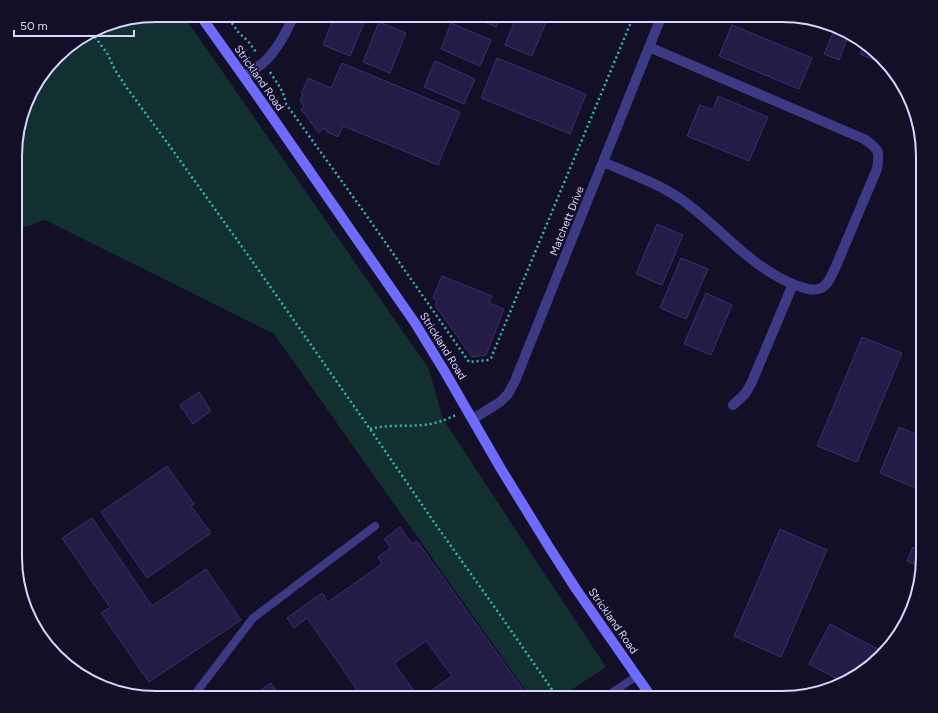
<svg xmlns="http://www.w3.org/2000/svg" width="938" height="713" viewBox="0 0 938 713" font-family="Figtree,sans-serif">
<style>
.green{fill:#12302f}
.building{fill:#241b47;stroke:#3b2d73}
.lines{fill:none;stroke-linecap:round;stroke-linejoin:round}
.path{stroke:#2fb8b0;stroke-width:2.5;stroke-dasharray:2 3;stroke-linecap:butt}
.lane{stroke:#3d3a85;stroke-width:8}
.street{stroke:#3d3a85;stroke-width:10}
.secondary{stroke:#6f6bff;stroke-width:10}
.labels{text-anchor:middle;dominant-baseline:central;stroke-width:3;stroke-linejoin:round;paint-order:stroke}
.street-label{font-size:11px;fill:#d9d4ff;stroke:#130f26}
.rim{fill:none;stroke:#d9d4ff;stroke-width:2}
</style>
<rect width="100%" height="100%" fill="#130f26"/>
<!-- green -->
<path class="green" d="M 156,15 L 183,15 L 429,369 L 443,419 L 606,667 L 559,698 L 531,698 L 274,334 L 45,220 L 16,230 L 16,137 L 34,86 L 63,50 L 110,23 Z"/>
<!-- building -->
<path class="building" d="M 335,15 L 364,15 L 367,16 L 350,56 L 323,45 Z
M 469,15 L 501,15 L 496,27 Z
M 517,15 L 549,15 L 532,56 L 505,45 Z
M 379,22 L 406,33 L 390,73 L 363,62 Z
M 451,23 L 491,40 L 480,66 L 441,49 Z
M 732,25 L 812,58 L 799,89 L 719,56 Z
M 836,26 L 849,34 L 839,60 L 824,54 Z
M 864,43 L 875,50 L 886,65 L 860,54 Z
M 497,58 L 586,94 L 570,134 L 481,98 Z
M 435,61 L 475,79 L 464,104 L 424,87 Z
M 342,63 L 460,112 L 438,165 L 343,126 L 338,137 L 327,132 L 324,128 L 319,133 L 301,109 L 304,106 L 300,101 L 303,94 L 301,94 L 308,78 L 331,88 Z
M 718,96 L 768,117 L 749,161 L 687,136 L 700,105 L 713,110 Z
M 657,224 L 683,235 L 662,285 L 636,274 Z
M 681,258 L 708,269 L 686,319 L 660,308 Z
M 442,276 L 492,296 L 489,303 L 504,309 L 486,355 L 472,357 L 435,305 L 437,300 L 433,298 Z
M 706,293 L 732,305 L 711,355 L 684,344 Z
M 862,337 L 902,353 L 857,462 L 817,446 Z
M 199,392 L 211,411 L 193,424 L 180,405 Z
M 899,427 L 923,437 L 923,491 L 880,473 Z
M 167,466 L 194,504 L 191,506 L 211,533 L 147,578 L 101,512 Z
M 92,518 L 152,606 L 206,569 L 241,620 L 149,682 L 101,613 L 110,607 L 62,538 Z
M 400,527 L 412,544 L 417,541 L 524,691 L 515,698 L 438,698 L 432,690 L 452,676 L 426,641 L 394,663 L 419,698 L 354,698 L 360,694 L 307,618 L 294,628 L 287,618 L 322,593 L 328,602 L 382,564 L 378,557 L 391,548 L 384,539 Z
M 780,529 L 827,550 L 781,657 L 734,636 Z
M 913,547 L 923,551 L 922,568 L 907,561 Z
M 830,624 L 885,653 L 845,683 L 809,664 Z
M 271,683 L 281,698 L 249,698 Z"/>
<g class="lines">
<!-- path -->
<path class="path" d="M 226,15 L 239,33 L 248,41 L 256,52
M 92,33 L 107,53 L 115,70 L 127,88 L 174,152 L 255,265 L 370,429 L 436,525 L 491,602 L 558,698
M 270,72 C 277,83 284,91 286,104 L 364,212 L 469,362 L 489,360 L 491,358 L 634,15
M 370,429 C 388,424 405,427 423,425 C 435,424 445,420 456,415"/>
<!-- lane -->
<path class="lane" d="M 192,698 L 253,618 L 375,526
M 604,698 L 637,676"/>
<!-- street -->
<path class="street" d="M 244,77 C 250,72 256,68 262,64 C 276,52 287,31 294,15
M 603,162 C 633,175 664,185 690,206 C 725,233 754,270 798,286 C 804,288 811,291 818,289 C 828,287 832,274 836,266 L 877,169 C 880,151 879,149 864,139 L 649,47
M 733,405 L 745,394 L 751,384 L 793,284
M 473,419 L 500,402 L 508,394 L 515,381 L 662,15"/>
<!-- secondary -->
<path class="secondary" d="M 200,15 L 261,101 L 415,323 L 445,372 L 501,469 L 549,547 L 576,589 L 652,698"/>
</g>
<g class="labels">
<!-- street labels -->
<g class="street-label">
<text transform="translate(259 78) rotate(55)">Strickland Road</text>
<text transform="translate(567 221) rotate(-68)">Matchett Drive</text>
<text transform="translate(443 346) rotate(58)">Strickland Road</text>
<text transform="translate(613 621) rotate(55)">Strickland Road</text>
</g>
</g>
<!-- crop -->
<path d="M0 0H938V713H0ZM156 22H782A134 134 0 0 1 916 156V557A134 134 0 0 1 782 691H156A134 134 0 0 1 22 557V156A134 134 0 0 1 156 22Z" fill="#130f26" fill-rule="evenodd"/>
<path class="rim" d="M156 22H782A134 134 0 0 1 916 156V557A134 134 0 0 1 782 691H156A134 134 0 0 1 22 557V156A134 134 0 0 1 156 22Z"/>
<!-- scale -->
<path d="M14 30v6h120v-6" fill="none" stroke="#d9d4ff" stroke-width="2"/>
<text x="20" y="30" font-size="12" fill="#d9d4ff" stroke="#130f26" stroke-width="3" paint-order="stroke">50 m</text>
</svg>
